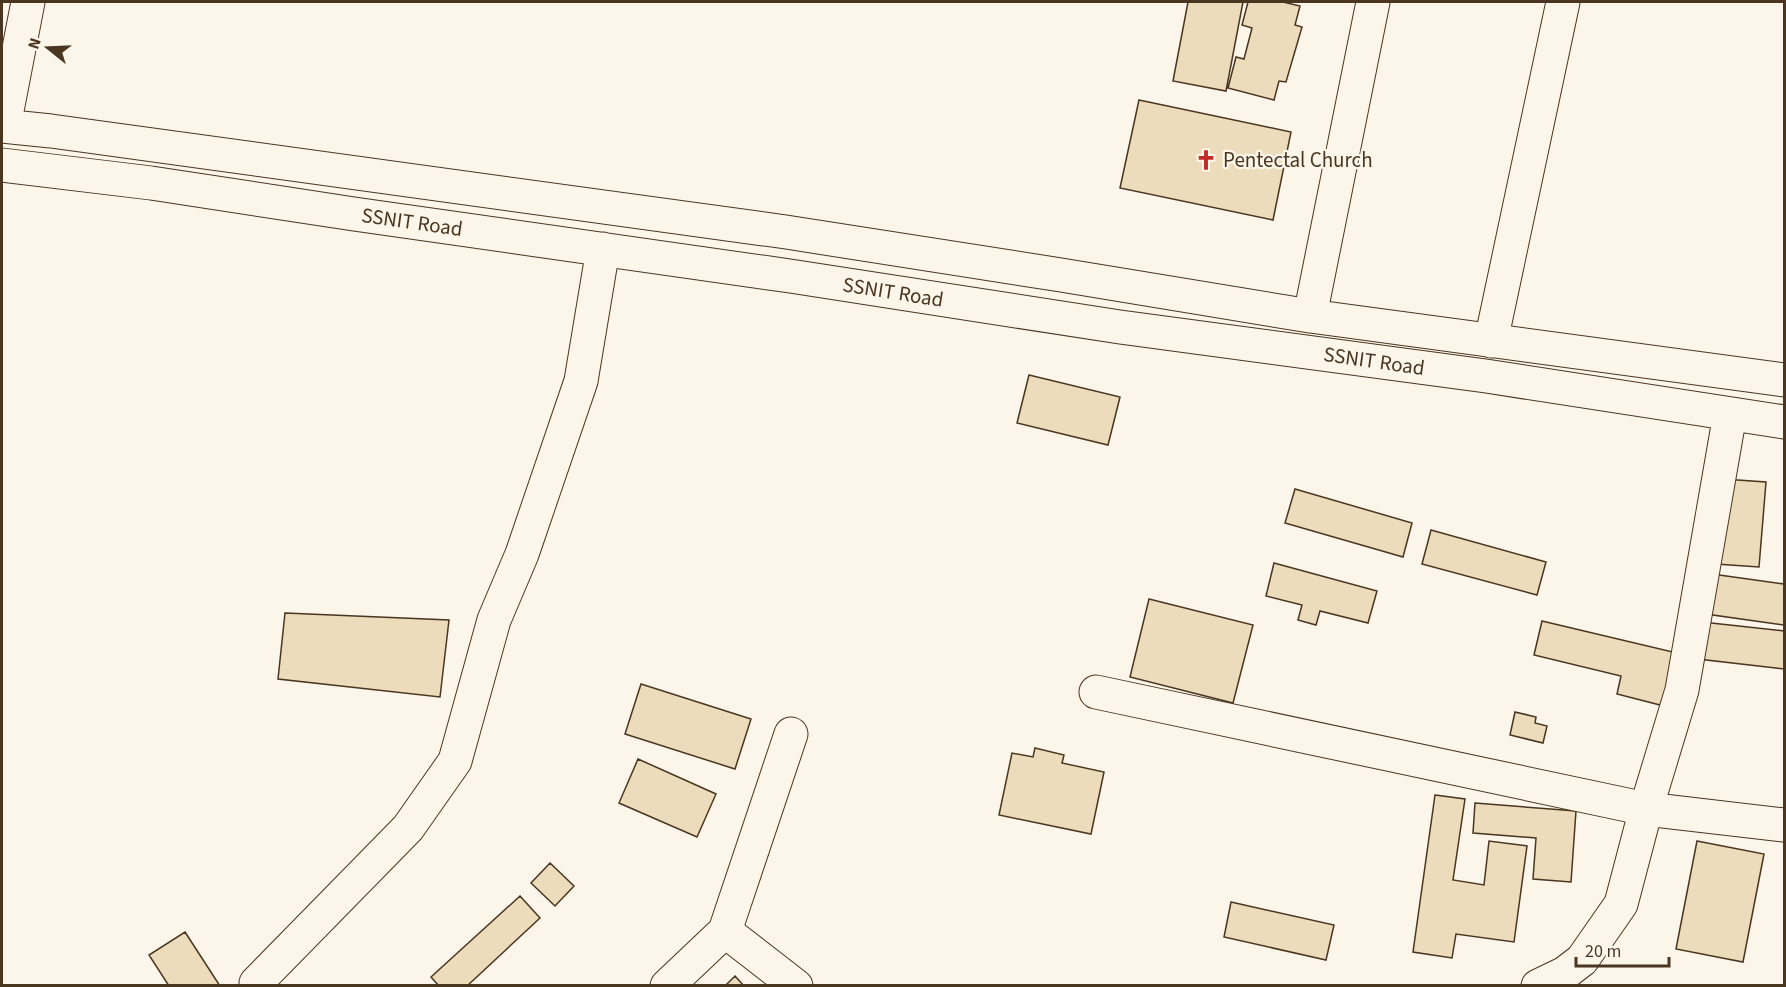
<svg xmlns="http://www.w3.org/2000/svg" width="1786" height="987" viewBox="0 0 1786 987" font-family="'Source Sans 3',sans-serif">
<style>
.building{fill:#ecdcbc;stroke:#4a3520;stroke-width:1.5}
.lines{fill:none;stroke-linecap:round;stroke-linejoin:round}
.minor-casing{stroke:#4a3520;stroke-width:35}
.minor{stroke:#fbf6e9;stroke-width:33}
.labels{text-anchor:middle;dominant-baseline:central;stroke-width:4.5;stroke-linejoin:round;paint-order:stroke}
.poi-label{font-size:21px;fill:#4a3520;stroke:#fbf6e9;text-anchor:start}
.street-label{font-size:21px;fill:#4a3520;stroke:#fbf6e9}
</style>
<rect width="100%" height="100%" fill="#fbf6e9"/>
<!-- building -->
<path class="building" d="M 1188,2 L 1243,2 L 1226,91 L 1173,81 Z
M 1248,2 L 1283,2 L 1300,6 L 1295,25 L 1302,27 L 1286,82 L 1279,81 L 1274,100 L 1228,88 L 1236,57 L 1244,59 L 1252,28 L 1242,25 Z
M 1139,100 L 1291,132 L 1273,220 L 1120,188 Z
M 1029,375 L 1120,397 L 1108,445 L 1017,423 Z
M 1723,479 L 1766,482 L 1759,567 L 1716,564 Z
M 1295,489 L 1412,523 L 1403,557 L 1285,523 Z
M 1431,530 L 1546,562 L 1537,595 L 1422,564 Z
M 1274,563 L 1377,591 L 1368,623 L 1320,611 L 1316,625 L 1298,620 L 1302,605 L 1266,596 Z
M 1712,574 L 1784,584 L 1784,625 L 1706,614 Z
M 1149,599 L 1253,625 L 1233,703 L 1130,677 Z
M 285,613 L 449,620 L 440,697 L 278,679 Z
M 1542,621 L 1677,653 L 1664,706 L 1617,694 L 1621,676 L 1534,655 Z
M 1702,622 L 1784,631 L 1784,669 L 1698,659 Z
M 641,684 L 751,719 L 735,769 L 625,734 Z
M 1515,712 L 1536,717 L 1535,723 L 1547,726 L 1543,743 L 1510,735 Z
M 1035,748 L 1064,755 L 1062,763 L 1104,772 L 1091,834 L 999,815 L 1012,753 L 1033,757 Z
M 638,759 L 716,794 L 697,837 L 619,803 Z
M 1435,795 L 1465,799 L 1453,880 L 1484,885 L 1489,841 L 1527,846 L 1514,942 L 1456,934 L 1452,958 L 1413,952 Z
M 1475,803 L 1576,811 L 1571,882 L 1533,879 L 1536,838 L 1473,833 Z
M 1697,841 L 1764,854 L 1743,962 L 1676,949 Z
M 550,863 L 574,886 L 555,906 L 531,883 Z
M 520,896 L 540,918 L 467,986 L 439,986 L 431,977 Z
M 1231,902 L 1334,925 L 1326,960 L 1224,937 Z
M 185,932 L 220,986 L 169,986 L 149,955 Z
M 735,976 L 744,986 L 725,986 Z"/>
<g class="lines">
<!-- minor casing -->
<g class="minor-casing">
<path id="minor" d="M 2,126 L 51,131 L 786,232 L 1061,275 L 1310,316 L 1784,380
M 4,126 L 28,2
M 2,165 L 151,183 L 354,214 L 790,276 L 1120,327 L 1486,376 L 1784,422
M 1310,316 L 1373,2
M 1491,341 L 1563,2
M 1096,692 L 1646,809 L 1784,825
M 725,931 L 791,734
M 256,983 L 408,828 L 455,761 L 494,620 L 522,554 L 581,381 L 603,249
M 667,986 L 725,931 L 796,986
M 1538,986 L 1565,973 L 1582,960 L 1621,904 L 1646,809 L 1682,690 L 1730,414"/>
</g>
<!-- minor -->
<use href="#minor" class="minor"/>
</g>
<!-- icons -->
<defs>
<g id="church-bare" transform="scale(1.62)"><path d="M-1.2-6h2.4v3.5h3.3v2.4h-3.3V6h-2.4V-.1h-3.3v-2.4h3.3Z" fill="#c62828" stroke="#fbf6e9" stroke-width="2.5" paint-order="stroke"/></g>
</defs>
<g fill-rule="evenodd">
<use href="#church-bare" x="1206" y="160"/>
</g>
<g class="labels">
<!-- poi labels -->
<g class="poi-label">
<text x="1223" y="160">Pentectal Church</text>
</g>
<!-- street labels -->
<g class="street-label">
<text transform="translate(412 222) rotate(8)">SSNIT Road</text>
<text transform="translate(893 292) rotate(9)">SSNIT Road</text>
<text transform="translate(1374 361) rotate(8)">SSNIT Road</text>
</g>
</g>
<!-- border -->
<rect width="1786" height="987" fill="none" stroke="#4a3520" stroke-width="6"/>
<!-- north arrow -->
<g transform="translate(48 48) rotate(288)" stroke="#fbf6e9" stroke-width="4.5" paint-order="stroke">
<path d="M0-4.5L10 22L0 15L-10 22Z" fill="#4a3520"/>
<text y="-9" font-size="16" font-weight="bold" text-anchor="middle" fill="#4a3520">N</text>
</g>
<!-- scale -->
<path d="M1576 957v9h93v-9" fill="none" stroke="#4a3520" stroke-width="3"/>
<text x="1585" y="957" font-size="18" fill="#4a3520" stroke="#fbf6e9" stroke-width="4.5" paint-order="stroke">20 m</text>
</svg>
